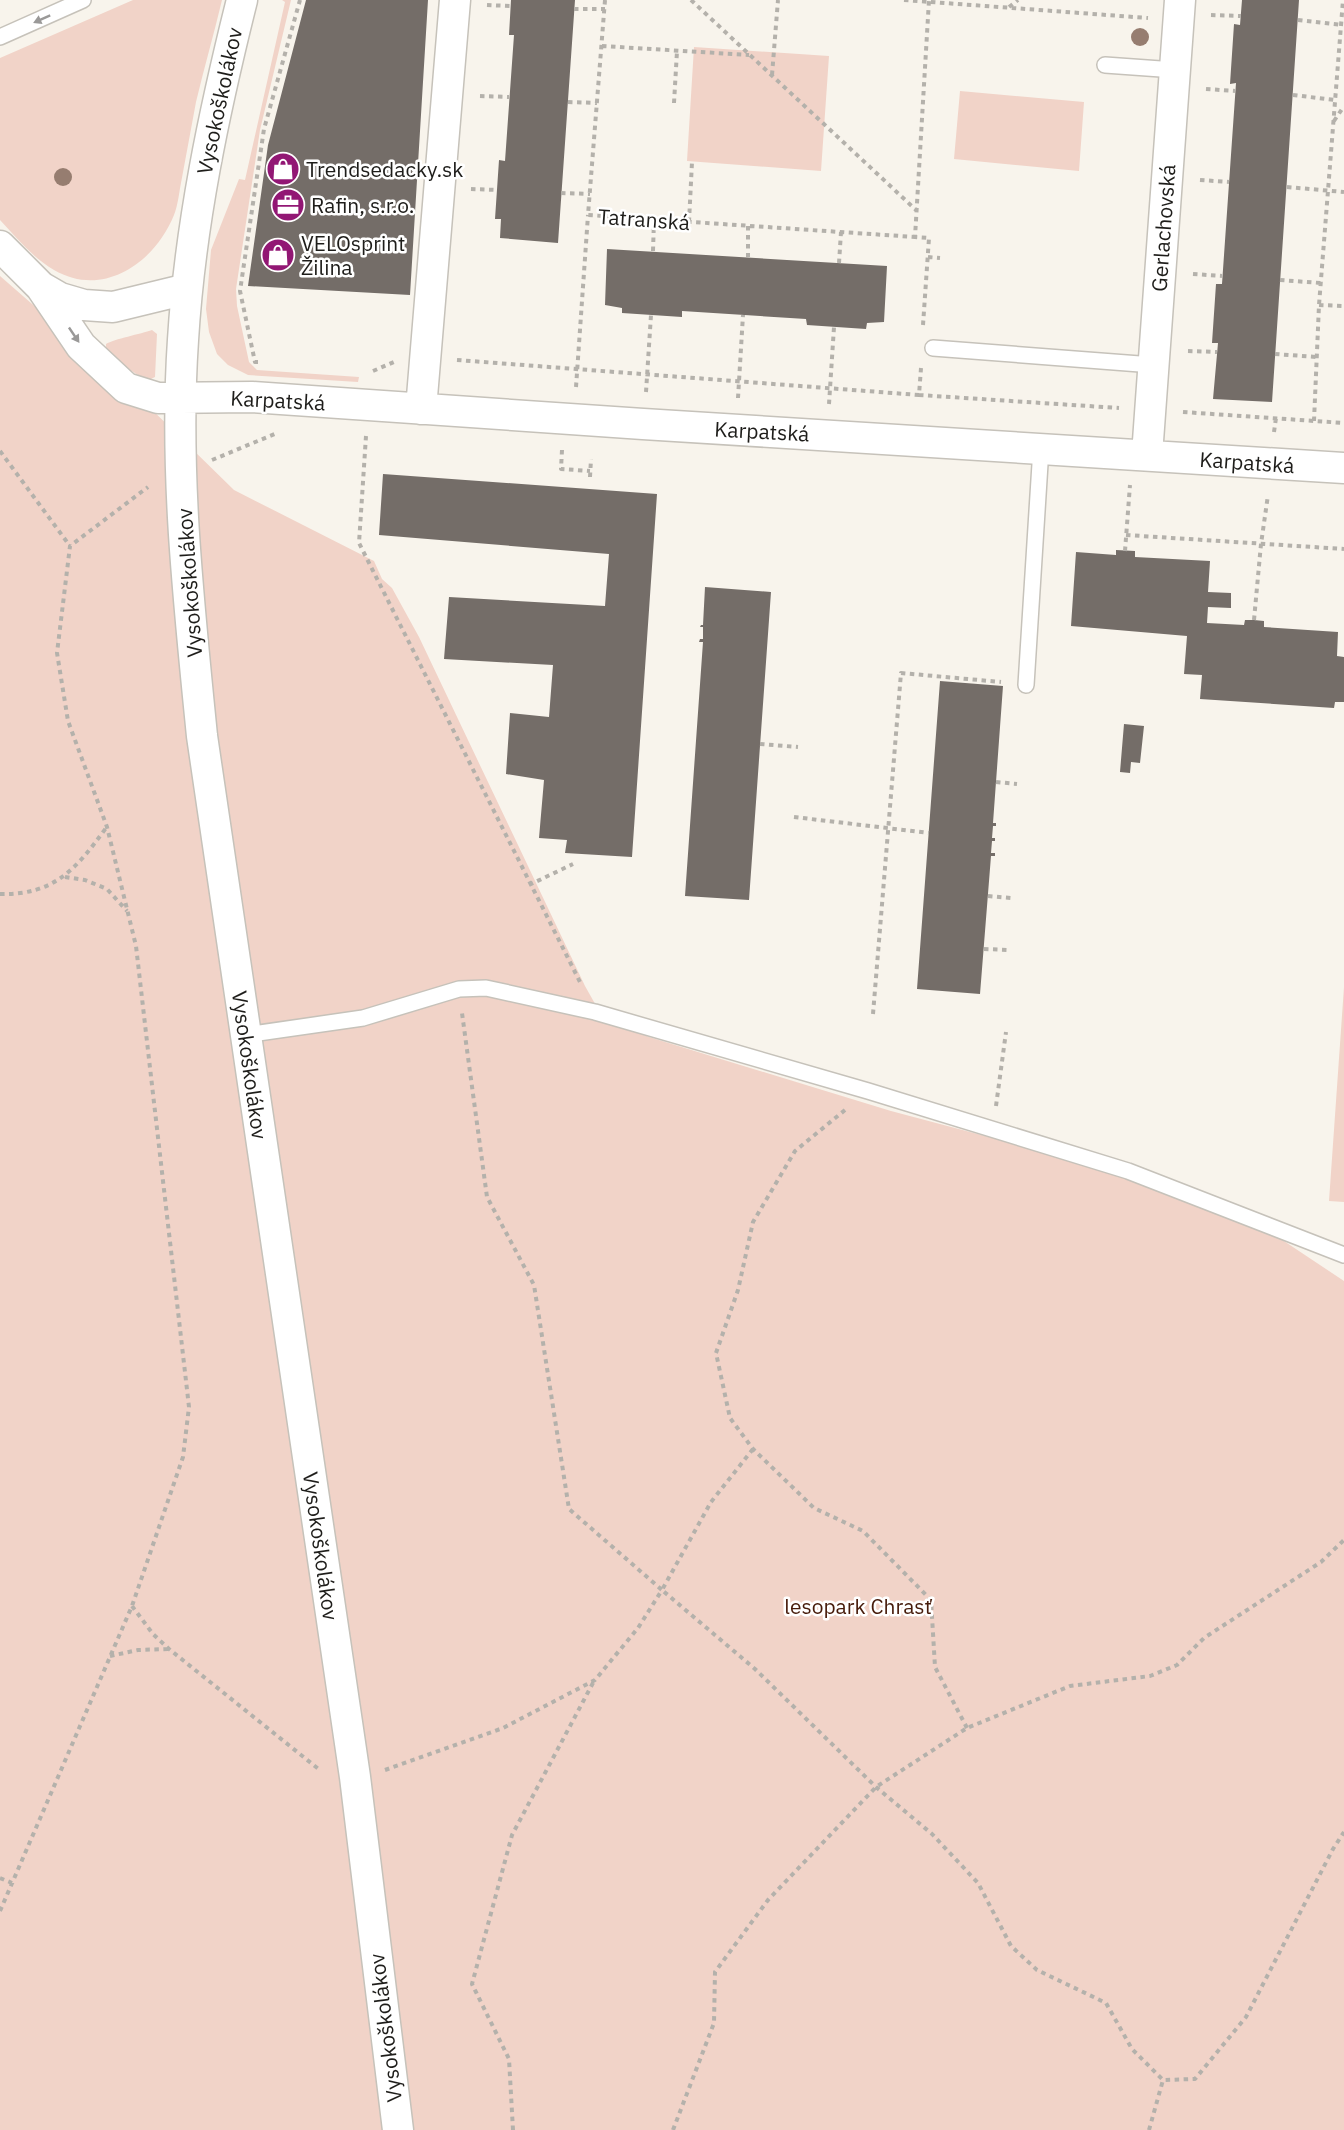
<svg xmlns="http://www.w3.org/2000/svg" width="1344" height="2130" viewBox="0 0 1344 2130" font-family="'IBM Plex Sans',sans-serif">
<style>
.green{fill:#f1d3c8}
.building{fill:#746d68}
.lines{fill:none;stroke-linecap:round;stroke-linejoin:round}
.lane-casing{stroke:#c6c2ba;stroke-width:18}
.street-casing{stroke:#c6c2ba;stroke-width:33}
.path{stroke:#b4b1ab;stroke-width:4;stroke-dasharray:4.5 4.5;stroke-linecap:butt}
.lane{stroke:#fff;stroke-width:15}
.street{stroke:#fff;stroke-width:30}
.tree{fill:#967d70}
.oneway{fill:#9a9998}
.labels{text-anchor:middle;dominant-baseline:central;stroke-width:5;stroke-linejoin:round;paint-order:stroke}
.street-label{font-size:21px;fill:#1e1d1a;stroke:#fff}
.poi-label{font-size:21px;fill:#1e1d1a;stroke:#fff;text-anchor:start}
.park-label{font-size:21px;fill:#461b0a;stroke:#fff}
</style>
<rect width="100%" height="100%" fill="#f8f4ec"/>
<!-- green -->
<path class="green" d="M 133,0 L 222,0 C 214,34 204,68 196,102 C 191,129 186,156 181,183 C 179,193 178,205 174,215 C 155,262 104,299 54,270 C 33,258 17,238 0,220 L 0,58 Z
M 282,0 L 291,0 L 260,130 L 236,289 L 237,306 L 249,362 L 257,370 L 359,377 L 358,382 L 248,375 L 228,365 L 217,354 L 209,332 L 206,309 L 211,250 L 239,179 L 245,180 L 285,2 Z
M 694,47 L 829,56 L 821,171 L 687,161 Z
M 960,91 L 1084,102 L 1079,171 L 954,159 Z
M 0,276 L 141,399 L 234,490 L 374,561 L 382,579 L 392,588 L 419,637 L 585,986 L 603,1018 L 649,1037 L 891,1111 L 1140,1177 L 1233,1207 L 1344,1281 L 1344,2130 L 0,2130 Z
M 152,330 L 157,334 L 155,377 L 149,380 C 131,373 119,362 106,348 L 106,344 C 114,339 141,334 152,330 Z
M 1344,987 L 1344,1202 L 1329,1201 Z"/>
<!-- building -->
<path class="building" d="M 306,0 L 428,0 L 410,295 L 248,286 L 268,145 Z
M 511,0 L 575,0 L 558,243 L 500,238 L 501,219 L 495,219 L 499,160 L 505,161 L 514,35 L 509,35 Z
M 1242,0 L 1299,0 L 1272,402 L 1213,399 L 1218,343 L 1212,343 L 1216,284 L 1222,284 L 1236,83 L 1230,84 L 1234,24 L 1240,25 Z
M 607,249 L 887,266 L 884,322 L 867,323 L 866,329 L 807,325 L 806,319 L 682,311 L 682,317 L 622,313 L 622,308 L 605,305 Z
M 383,474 L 657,494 L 632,857 L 565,853 L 567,840 L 539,838 L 544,780 L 506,774 L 510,713 L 549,717 L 553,665 L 444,659 L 449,597 L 605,606 L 609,554 L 379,535 Z
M 1116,550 L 1135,551 L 1135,557 L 1210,561 L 1208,592 L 1231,593 L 1231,608 L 1208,607 L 1207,623 L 1244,625 L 1245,620 L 1254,620 L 1264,621 L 1264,627 L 1338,632 L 1337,656 L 1344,657 L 1344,702 L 1335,702 L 1334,708 L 1200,699 L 1202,675 L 1184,674 L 1187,636 L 1071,626 L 1076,552 L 1116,555 Z
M 705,587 L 771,592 L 749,900 L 685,896 L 703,642 L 699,642 L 700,639 L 703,639 L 703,627 L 700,627 L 701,625 L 703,625 Z
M 940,681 L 1003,686 L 993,823 L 996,823 L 996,826 L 993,826 L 992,838 L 995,838 L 995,841 L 992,841 L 991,853 L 995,853 L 995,856 L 991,856 L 980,994 L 917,989 Z
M 1124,724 L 1144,726 L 1140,763 L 1131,762 L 1130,773 L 1120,772 Z"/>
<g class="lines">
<!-- lane casing -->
<g class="lane-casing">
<path id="lane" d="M 0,37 L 83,0
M 1105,65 L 1175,70
M 933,348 L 1153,365
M 1026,685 L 1041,448
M 245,1035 L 363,1018 L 459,989 L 486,988 L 595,1012 L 868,1091 L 1128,1171 L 1344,1255"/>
</g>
<!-- street casing -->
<g class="street-casing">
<path id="street" d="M 242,0 C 214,112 190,225 183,340 C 174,472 189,605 202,736 L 355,1777 L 398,2130
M 0,246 L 41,287 L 81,346 L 126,388 L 158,398 L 252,397 L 643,424 L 1344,468
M 41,287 L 60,298 L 84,305 L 113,307 L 187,289
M 421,409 L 455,0
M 1147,455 L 1180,0"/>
</g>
<!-- path -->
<path class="path" d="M 605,0 L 588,215 L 915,237
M 691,0 L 916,210
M 904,0 L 1148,18
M 487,5 L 510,6
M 1009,7 L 1018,0
M 574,9 L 605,9
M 1211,15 L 1241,16
M 1298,20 L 1342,25
M 602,46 L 749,55
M 772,75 L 778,0
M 1206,89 L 1235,91
M 1293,95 L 1335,100
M 480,96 L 509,97
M 568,102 L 597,103
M 674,103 L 677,51
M 1334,121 L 1344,106
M 1200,180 L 1229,182
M 1287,187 L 1344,192
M 471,189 L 497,190
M 561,193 L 590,194
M 689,222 L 692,162
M 748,226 L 748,257
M 653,251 L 654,220
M 928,257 L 940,258
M 839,263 L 841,232
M 1193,274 L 1222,276
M 1280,280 L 1321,283
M 1319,305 L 1344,306
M 923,325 L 929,238 L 915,237 L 929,0
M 1188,351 L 1217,352
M 1275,354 L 1317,357
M 457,360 L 919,395 L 921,368
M 258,362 L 255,362 L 240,291 L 264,129 L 300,0
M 373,371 L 394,362
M 576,387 L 588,215
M 646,392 L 651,315
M 919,395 L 1119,408
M 738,398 L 743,315
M 829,404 L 834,327
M 1183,412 L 1344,423
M 1314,421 L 1319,305 L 1343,0
M 1274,432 L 1276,418
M 366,436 L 359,543 L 580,982
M 562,450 L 561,469 L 590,471
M 0,451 L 70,546
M 212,460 L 277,433
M 590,477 L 591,459
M 1126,535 L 1344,549
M 1125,551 L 1130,485
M 1254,620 L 1261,544 L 1268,495
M 760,744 L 798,747
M 996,782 L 1017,784
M 794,817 L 929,833
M 65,877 L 85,880 L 107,889 L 127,911
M 529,885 L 573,864
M 0,894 C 55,895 76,869 106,828
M 988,896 L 1011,898
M 984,949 L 1009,950
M 873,1014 L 901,673 L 1001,682
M 996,1106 L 1006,1032
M 845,1110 L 795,1151 L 753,1222 L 738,1290 L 716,1353 L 730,1418 L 753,1449 L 814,1508 L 863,1531 L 931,1600 L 935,1667 L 967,1728
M 753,1449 L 711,1502 L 662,1590 L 755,1669 L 876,1787 L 932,1834 L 978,1883 L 1011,1946 L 1037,1970 L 1106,2003 L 1132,2049 L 1163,2080 L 1195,2079 L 1246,2017 L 1333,1849 L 1344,1832
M 132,1606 L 153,1634 L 169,1649 L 321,1771
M 110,1656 L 138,1650 L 168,1649
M 385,1770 L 503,1728 L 595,1680 L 638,1628 L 662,1590 L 569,1509 L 534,1285 L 487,1197 L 462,1013
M 0,1878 L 12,1883
M 0,1911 L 132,1606 L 183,1457 L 189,1407 L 136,946 L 107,827 L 68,721 L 57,653 L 70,546 L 148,487
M 513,2130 L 509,2059 L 472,1984 L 512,1835 L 594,1681
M 673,2130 L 714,2023 L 715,1972 L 768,1900 L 876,1787 L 967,1728 L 1070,1686 L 1150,1676 L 1177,1665 L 1204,1638 L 1321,1562 L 1344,1540
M 1149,2130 L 1163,2080"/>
<!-- lane -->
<use href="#lane" class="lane"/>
<!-- street -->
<use href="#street" class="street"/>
</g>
<!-- trees -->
<g class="tree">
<circle cx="1140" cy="37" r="9"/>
<circle cx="63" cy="177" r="9"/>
</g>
<!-- one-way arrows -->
<defs><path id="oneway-solid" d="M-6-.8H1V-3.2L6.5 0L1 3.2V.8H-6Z" transform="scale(1.5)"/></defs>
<g class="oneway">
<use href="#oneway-solid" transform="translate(42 19) rotate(156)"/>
<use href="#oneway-solid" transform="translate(74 335) rotate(56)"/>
</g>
<!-- icons -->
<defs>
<g id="shop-disc" transform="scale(1.725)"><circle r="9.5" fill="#921774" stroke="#fff"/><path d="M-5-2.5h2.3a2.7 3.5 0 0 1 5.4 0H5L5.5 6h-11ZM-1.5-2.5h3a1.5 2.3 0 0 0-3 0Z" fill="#fff"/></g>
<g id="office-disc" transform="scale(1.725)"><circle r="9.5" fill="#921774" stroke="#fff"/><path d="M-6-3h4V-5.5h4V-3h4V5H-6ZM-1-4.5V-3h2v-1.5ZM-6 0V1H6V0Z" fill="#fff"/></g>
</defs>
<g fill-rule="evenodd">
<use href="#shop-disc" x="283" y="169"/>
<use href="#office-disc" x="288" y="205"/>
<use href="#shop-disc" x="278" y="255"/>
</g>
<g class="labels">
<!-- street labels -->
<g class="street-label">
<text transform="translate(219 101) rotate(-78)">Vysokoškolákov</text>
<text transform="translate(644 219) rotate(4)">Tatranská</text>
<text transform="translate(1163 228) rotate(-86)">Gerlachovská</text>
<text transform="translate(278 400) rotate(3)">Karpatská</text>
<text transform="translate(762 431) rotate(3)">Karpatská</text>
<text transform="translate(1247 462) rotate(4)">Karpatská</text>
<text transform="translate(189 583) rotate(-94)">Vysokoškolákov</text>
<text transform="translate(250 1065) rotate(82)">Vysokoškolákov</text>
<text transform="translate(321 1546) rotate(82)">Vysokoškolákov</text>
<text transform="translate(385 2028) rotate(-97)">Vysokoškolákov</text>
</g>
<!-- poi labels -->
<g class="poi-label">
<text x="306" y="169">Trendsedacky.sk</text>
<text x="311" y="205">Rafin, s.r.o.</text>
<text x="301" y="243">VELOsprint<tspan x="301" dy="24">Žilina</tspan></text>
</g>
<!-- park labels -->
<g class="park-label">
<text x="858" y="1606">lesopark Chrasť</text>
</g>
</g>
</svg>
